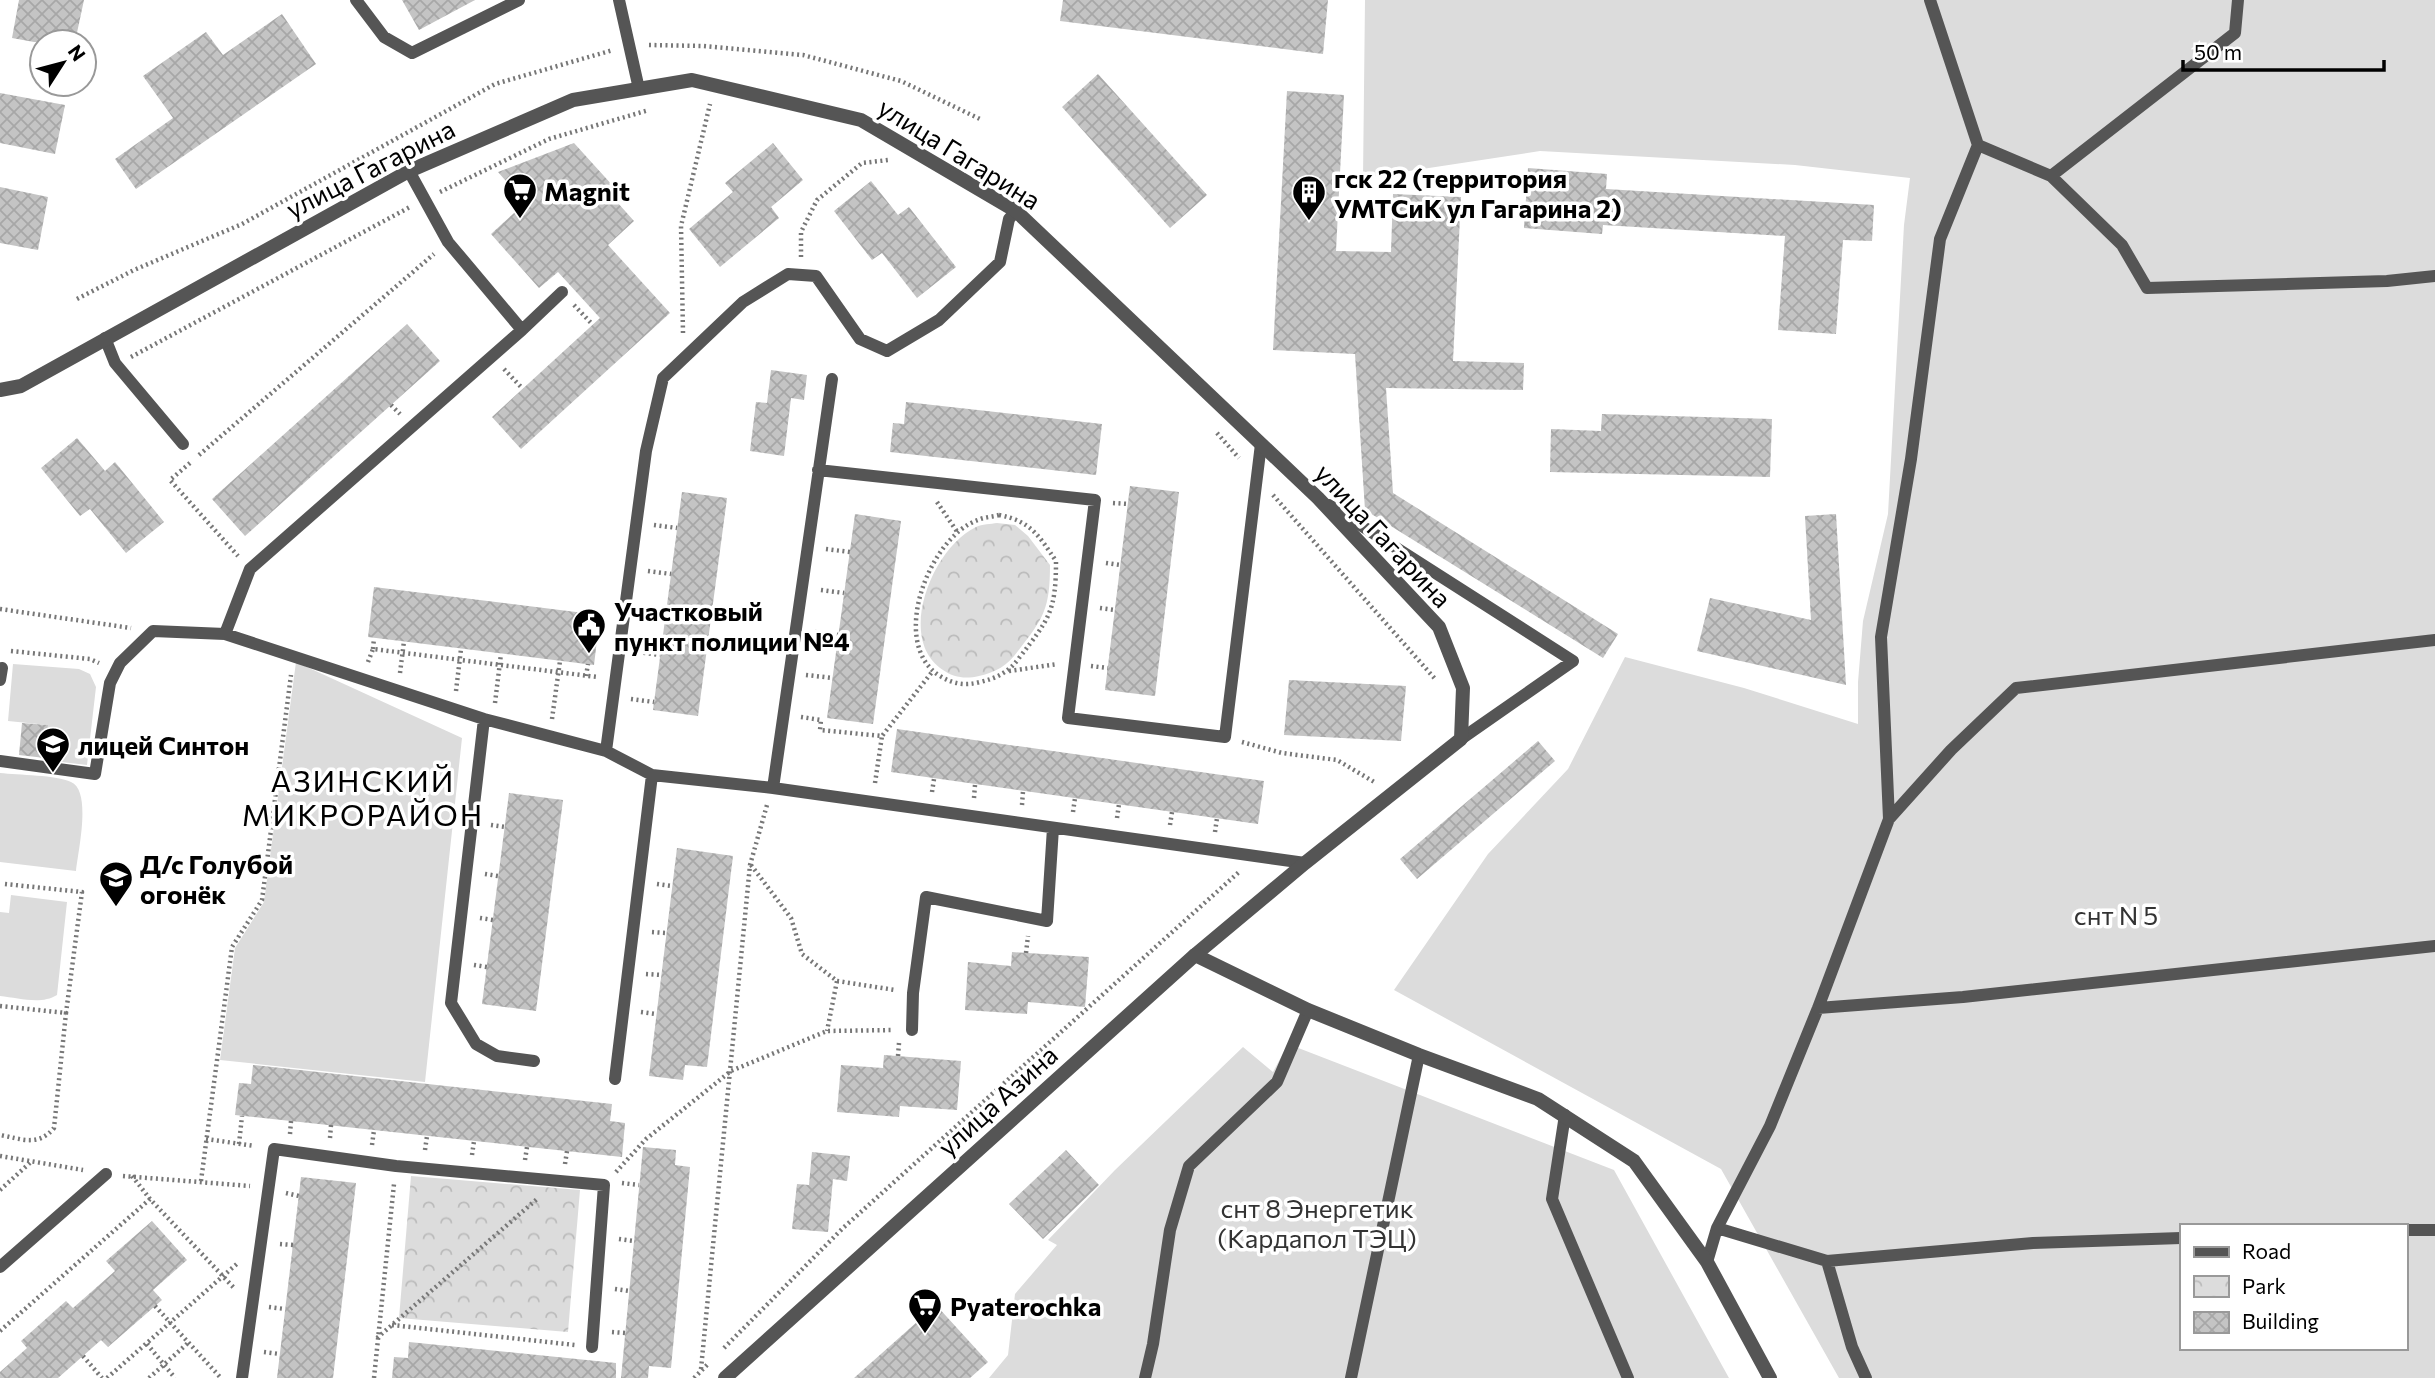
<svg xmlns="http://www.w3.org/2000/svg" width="2435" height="1378" viewBox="0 0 2435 1378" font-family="Commissioner,sans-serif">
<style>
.green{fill:#dcdcdc;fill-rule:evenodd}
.park{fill:url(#park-crowns)}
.building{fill:url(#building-cross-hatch)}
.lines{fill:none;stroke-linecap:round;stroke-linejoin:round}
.path{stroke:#777;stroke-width:4.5;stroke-dasharray:2 3.5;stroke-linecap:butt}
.service{stroke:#555;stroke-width:12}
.minor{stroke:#555;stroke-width:14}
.tertiary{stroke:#555;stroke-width:14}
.labels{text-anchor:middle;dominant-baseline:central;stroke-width:7;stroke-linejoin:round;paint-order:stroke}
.street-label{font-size:26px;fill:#000;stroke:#fff}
.poi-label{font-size:26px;font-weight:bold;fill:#000;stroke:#fff;text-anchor:start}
.park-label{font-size:26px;fill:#333;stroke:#fff}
.quarter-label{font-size:30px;letter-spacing:2px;fill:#000;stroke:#fff}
</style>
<defs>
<pattern id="park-crowns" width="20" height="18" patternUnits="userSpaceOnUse" patternTransform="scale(1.75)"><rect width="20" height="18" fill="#dcdcdc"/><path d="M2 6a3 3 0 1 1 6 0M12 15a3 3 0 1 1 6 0" fill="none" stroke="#bbb"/></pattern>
<pattern id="building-cross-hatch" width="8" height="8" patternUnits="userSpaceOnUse" patternTransform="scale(1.75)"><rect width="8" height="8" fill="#c4c4c4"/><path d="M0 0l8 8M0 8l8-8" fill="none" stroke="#a7a7a7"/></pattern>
</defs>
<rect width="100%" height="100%" fill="#fff"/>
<!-- green -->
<path class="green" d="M 1365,0 L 2435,0 L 2435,1378 L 1839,1378 L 1721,1169 L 1394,990 L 1488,854 L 1568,769 L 1625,657 L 1744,688 L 1858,724 L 1858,682 L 1863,621 L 1888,514 L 1904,225 L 1910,178 L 1795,165 L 1540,151 L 1363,178 ZM 2181,1226 L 2405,1226 L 2405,1348 L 2181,1348 Z
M 296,662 L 462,738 L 425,1082 L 220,1060 L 235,948 L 264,902 Z
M 13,664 L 79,669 L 90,674 L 96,687 L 87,765 L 45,760 L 48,725 L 8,721 Z
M 0,773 C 18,775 57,775 71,782 C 92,791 78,851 76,871 L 0,862 Z
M 11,895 L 67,902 L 57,995 C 41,1005 19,998 0,996 L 0,912 L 9,913 Z
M 1288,1044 L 1614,1170 L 1729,1378 L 989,1378 L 1008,1355 L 1015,1294 L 1057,1245 L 1048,1240 L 1115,1170 L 1243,1047 L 1273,1072 Z"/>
<!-- park -->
<path class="park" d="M 997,523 L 1015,525 L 1028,536 L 1050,565 C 1050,608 1044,618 1018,651 C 1007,666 996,672 979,676 C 966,679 954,678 943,670 C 895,639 933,547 976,527 C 982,524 991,524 997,523 Z
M 411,1176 L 580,1190 L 568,1332 L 399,1318 Z"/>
<!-- building -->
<path class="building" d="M 19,0 L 84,0 L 75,42 L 34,42 L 12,38 Z
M 402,0 L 475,0 L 419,30 Z
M 1063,0 L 1328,0 L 1323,54 L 1060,21 Z
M 282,14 L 316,64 L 136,189 L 115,159 L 173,118 L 143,76 L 206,32 L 223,55 Z
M 1098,74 L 1207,195 L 1170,228 L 1062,107 Z
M 1287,91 L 1344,95 L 1336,251 L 1391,252 L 1393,194 L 1461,197 L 1453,361 L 1524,363 L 1523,390 L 1386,388 L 1393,493 L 1618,634 L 1603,658 L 1365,510 L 1355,354 L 1273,350 Z
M 0,93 L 65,105 L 55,154 L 0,143 Z
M 574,143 L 623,197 L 617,202 L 634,221 L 608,245 L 670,313 L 521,449 L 492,417 L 600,318 L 558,272 L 539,288 L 491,234 L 525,203 L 498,172 Z
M 773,143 L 803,180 L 771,207 L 779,218 L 720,267 L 689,229 L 733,192 L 725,183 Z
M 1528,168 L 1607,174 L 1606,189 L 1874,205 L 1872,241 L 1843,240 L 1836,334 L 1778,330 L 1785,236 L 1603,225 L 1602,234 L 1524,228 Z
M 871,181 L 898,215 L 909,207 L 956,267 L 917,298 L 882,253 L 872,260 L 834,211 Z
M 0,187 L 48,197 L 38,250 L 0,243 Z
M 407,324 L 440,361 L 245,536 L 212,499 Z
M 771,370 L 807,375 L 804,400 L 791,398 L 784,456 L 750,451 L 756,402 L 767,403 Z
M 906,402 L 1102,424 L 1096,475 L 890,452 L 893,423 L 904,424 Z
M 1602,414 L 1772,419 L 1770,477 L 1550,472 L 1551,429 L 1601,431 Z
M 77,438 L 105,471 L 115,462 L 164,522 L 126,553 L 90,509 L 80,516 L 41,468 Z
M 1130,486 L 1179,492 L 1155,696 L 1105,690 Z
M 682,492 L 727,498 L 698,716 L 653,710 Z
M 855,514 L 901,521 L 873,724 L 827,718 Z
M 1836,514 L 1846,685 L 1697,651 L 1710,598 L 1811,620 L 1805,516 Z
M 374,587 L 600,615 L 594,665 L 368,637 Z
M 1289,680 L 1406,686 L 1401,741 L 1284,735 Z
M 22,723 L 48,725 L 45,758 L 19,755 Z
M 897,729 L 1264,781 L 1258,824 L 891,772 Z
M 1538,741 L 1555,761 L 1417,879 L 1400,859 Z
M 509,793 L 563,800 L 536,1011 L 482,1004 Z
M 677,848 L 733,856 L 707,1067 L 685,1065 L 683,1080 L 649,1076 Z
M 1012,952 L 1089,957 L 1085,1007 L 1028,1002 L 1027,1014 L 965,1010 L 968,962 L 1011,966 Z
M 884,1055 L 961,1061 L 957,1110 L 900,1106 L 899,1117 L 837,1112 L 841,1065 L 883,1068 Z
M 253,1065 L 612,1104 L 610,1121 L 625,1123 L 622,1157 L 235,1115 L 239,1083 L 251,1084 Z
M 643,1147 L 676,1150 L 675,1165 L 690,1167 L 671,1368 L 649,1366 L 648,1378 L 621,1378 Z
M 1066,1150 L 1099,1185 L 1043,1239 L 1009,1204 Z
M 812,1152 L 850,1156 L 847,1181 L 833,1179 L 828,1232 L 792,1229 L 797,1184 L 809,1185 Z
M 301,1177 L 356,1183 L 333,1378 L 277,1378 Z
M 152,1221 L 187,1260 L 153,1290 L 162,1300 L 108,1347 L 101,1340 L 58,1378 L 0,1378 L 0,1372 L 27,1348 L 21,1341 L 66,1301 L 73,1308 L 115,1271 L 106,1261 Z
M 936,1305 L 988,1362 L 970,1378 L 854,1378 Z
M 409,1342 L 616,1363 L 616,1378 L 392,1378 L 394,1357 L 408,1358 Z"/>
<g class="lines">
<!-- path -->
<path class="path" d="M 649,45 L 703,46 L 803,55 L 901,81 L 982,120
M 440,192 L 549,139 L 649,110
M 801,257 L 801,232 L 817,200 L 862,163 L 888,160
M 77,299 L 134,270 L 242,224 L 495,84 L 613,50
M 574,305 L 593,325
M 683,333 L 681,226 L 710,104
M 131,357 L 410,207
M 504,369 L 523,389
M 391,405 L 400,414
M 1217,433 L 1239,458
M 199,455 L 434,254
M 190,463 L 170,480 L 238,556
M 1273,495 L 1436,680
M 937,502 L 958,533
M 1113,503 L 1128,504
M 999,515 C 1031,521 1039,536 1056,561 C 1056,612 1049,619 1019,658 C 1009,672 997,678 980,682 C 965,686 953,684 940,676 C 888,644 929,537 978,520 C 984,517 992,517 999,515 Z
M 654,525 L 677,528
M 826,549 L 850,552
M 1106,563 L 1120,565
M 648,571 L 671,574
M 821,590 L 844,593
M 1100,608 L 1115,610
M 0,609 L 131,628
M 643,616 L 664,619
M 815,632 L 838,635
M 373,649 L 374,638
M 11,651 L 90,659 L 99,663
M 638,652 L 660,655
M 368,662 L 373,649 L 597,677
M 1091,666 L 1108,668
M 1009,671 L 1058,664
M 400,673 L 404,641
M 806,675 L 833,678
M 586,676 L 588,664
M 456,691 L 461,649
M 631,699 L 654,702
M 495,703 L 501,654
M 801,717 L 821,720 L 820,730 L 882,736 L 932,672
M 552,719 L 560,661
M 1242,742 L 1282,753 L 1337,760 L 1376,783
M 875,783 L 882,736
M 932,792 L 934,779
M 974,798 L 975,785
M 1022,805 L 1023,791
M 1073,812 L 1075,798
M 1117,818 L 1119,804
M 491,825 L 505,827
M 1170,825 L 1172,812
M 1215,832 L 1217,818
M 751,865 L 791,918 L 802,954 L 837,981 L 827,1031
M 485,874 L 498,876
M 5,884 L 82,892 L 66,1013
M 657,884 L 672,886
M 480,918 L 493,920
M 652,932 L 666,933
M 1026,953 L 1028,936
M 474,965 L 487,967
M 646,974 L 661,975
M 837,981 L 895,990
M 0,1006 L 66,1013 L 54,1128 C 38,1147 22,1139 0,1135
M 641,1012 L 656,1014
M 898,1056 L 899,1043
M 290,1134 L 291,1121
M 330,1138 L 331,1125
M 206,1139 L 255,1146
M 239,1144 L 242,1116
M 372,1145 L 374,1130
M 425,1150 L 427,1136
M 472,1155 L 474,1141
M 0,1156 L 83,1170
M 525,1160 L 527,1147
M 565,1164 L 567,1151
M 616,1172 L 646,1139 L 731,1071 L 827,1031 L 894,1030
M 123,1176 L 250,1186
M 132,1176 L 150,1199
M 201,1181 L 232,947 L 262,900 L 291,675
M 622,1183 L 639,1185
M 0,1190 L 32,1161
M 286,1193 L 299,1196
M 619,1239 L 634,1241
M 280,1244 L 293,1245
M 615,1289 L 629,1291
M 155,1306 L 221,1378
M 269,1307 L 285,1309
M 392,1325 L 575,1345
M 0,1331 L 150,1199 L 235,1289
M 612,1332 L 625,1333
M 377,1338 L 537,1199
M 147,1344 L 175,1378
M 724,1348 L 843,1228 L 1239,872
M 264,1352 L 280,1354
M 83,1356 L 102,1378
M 701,1369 L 750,865 L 767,805
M 107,1378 L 239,1262
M 149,1378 L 188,1343
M 374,1378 L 394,1184
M 694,1378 L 708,1364"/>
<!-- service -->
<path class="service" d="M 356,0 L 384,37 L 412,53 L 519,0
M 619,0 L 639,89
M 1978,145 L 2051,176 L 2122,245 L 2147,288 L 2387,281 L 2435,276
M 2051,176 L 2235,33 L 2238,0
M 522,330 L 562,292
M 105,338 L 115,363 L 183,444
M 818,470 L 1095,500 L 1068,718 L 1225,737 L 1261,444
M 1329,505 L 1573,661 L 1461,739
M 225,634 L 250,569 L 522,330 L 448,242 L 409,171
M 0,680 L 2,668
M 484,719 L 451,1003 L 476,1044 L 497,1056 L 534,1061
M 606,751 L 652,775 L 773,788 L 832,379
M 0,761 L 95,774 L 110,683 L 120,663 L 153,631 L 225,634 L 484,719 L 606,751 L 646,451 L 663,378 L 743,302 L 788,274 L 816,276 L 860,339 L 887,351 L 939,320 L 1000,262 L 1009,219 L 1016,211
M 773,788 L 1305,863
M 1889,819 L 1881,637 L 1911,459 L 1940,239 L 1978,145 L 1930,0
M 1818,1008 L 1963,997 L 2435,946
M 912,1030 L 913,993 L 926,897 L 1047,921 L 1053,828
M 615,1079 L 652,775
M 1565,1115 L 1552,1199 L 1628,1378
M 1717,1228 L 1827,1261 L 2033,1243 L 2181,1238
M 2405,1230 L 2435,1230
M 1827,1261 L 1852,1347 L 1866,1378
M 1707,1262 L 1717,1228 L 1770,1126 L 1818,1008 L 1889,819 L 1951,750 L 2016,688 L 2435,640
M 0,1267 L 106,1174
M 242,1378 L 274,1149 L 396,1166 L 604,1185 L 592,1347
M 1145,1378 L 1153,1344 L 1170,1230 L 1189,1166 L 1277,1082 L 1308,1010
M 1351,1378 L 1419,1055"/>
<!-- minor -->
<path class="minor" d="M 0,390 L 21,386 L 409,171 L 573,100 L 692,80 L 861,120 L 1016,211 L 1318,498 L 1439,627 L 1463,688 L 1461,739 L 1305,863 L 1195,955 L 725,1378"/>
<!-- tertiary -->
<path class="tertiary" d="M 1195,955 L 1308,1010 L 1419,1055 L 1538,1099 L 1634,1161 L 1707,1262 L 1770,1378"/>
</g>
<!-- icons -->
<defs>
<g id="supermarket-pin" transform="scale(1.75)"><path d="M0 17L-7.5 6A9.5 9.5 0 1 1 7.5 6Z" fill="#000" stroke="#fff"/><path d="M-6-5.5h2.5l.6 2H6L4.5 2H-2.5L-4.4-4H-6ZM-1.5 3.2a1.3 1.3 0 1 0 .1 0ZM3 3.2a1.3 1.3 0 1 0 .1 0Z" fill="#fff"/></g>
<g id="building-pin" transform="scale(1.75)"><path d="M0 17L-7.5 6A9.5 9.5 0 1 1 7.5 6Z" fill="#000" stroke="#fff"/><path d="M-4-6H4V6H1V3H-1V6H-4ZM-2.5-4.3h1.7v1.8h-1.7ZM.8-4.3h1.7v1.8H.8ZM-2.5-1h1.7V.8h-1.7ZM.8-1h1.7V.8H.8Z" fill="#fff"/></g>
<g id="civic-pin" transform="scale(1.75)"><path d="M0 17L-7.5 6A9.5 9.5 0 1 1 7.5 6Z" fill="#000" stroke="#fff"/><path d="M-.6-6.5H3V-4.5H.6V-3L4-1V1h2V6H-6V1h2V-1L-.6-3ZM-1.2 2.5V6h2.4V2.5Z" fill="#fff"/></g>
<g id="school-pin" transform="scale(1.75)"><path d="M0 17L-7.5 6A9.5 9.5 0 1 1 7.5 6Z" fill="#000" stroke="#fff"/><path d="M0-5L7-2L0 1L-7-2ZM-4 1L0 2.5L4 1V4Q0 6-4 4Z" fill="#fff"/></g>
</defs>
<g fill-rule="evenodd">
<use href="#supermarket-pin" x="520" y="190"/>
<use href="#building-pin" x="1309" y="192"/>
<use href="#civic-pin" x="589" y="625"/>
<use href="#school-pin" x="53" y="744"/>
<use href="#school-pin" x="116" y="878"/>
<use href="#supermarket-pin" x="925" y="1305"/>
</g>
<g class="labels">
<!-- street labels -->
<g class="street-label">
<text transform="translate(960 153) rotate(32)">улица Гагарина</text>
<text transform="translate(370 168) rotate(-27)">улица Гагарина</text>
<text transform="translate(1384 535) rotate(47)">улица Гагарина</text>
<text transform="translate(997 1100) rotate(-42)">улица Азина</text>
</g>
<!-- poi labels -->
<g class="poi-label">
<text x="1334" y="177">гск 22 (территория<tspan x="1334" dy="30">УМТСиК ул Гагарина 2)</tspan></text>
<text x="544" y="190">Magnit</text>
<text x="614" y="610">Участковый<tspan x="614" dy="30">пункт полиции №4</tspan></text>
<text x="78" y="744">лицей Синтон</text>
<text x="140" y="863">Д/с Голубой<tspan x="140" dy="30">огонёк</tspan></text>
<text x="950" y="1305">Pyaterochka</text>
</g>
<!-- park labels -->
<g class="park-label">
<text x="2116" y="914">снт N 5</text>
<text x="1317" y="1207">снт 8 Энергетик<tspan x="1317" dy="30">(Кардапол ТЭЦ)</tspan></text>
</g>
<!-- quarter labels -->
<g class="quarter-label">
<text x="363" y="779">АЗИНСКИЙ<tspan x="363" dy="34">МИКРОРАЙОН</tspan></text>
</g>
</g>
<!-- legend -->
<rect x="2180" y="1224" width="228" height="126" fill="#ffffff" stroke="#999999" stroke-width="2"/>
<rect x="2194" y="1247" width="35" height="10" fill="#555555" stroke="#999999" stroke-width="2"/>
<text x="2242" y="1259" font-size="21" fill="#000000">Road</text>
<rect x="2194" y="1276" width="35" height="21" fill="url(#park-crowns)" stroke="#999999" stroke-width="2"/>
<text x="2242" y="1294" font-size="21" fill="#000000">Park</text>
<rect x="2194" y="1312" width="35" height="21" fill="url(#building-cross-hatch)" stroke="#999999" stroke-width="2"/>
<text x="2242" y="1329" font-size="21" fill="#000000">Building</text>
<!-- north arrow -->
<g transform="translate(63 63) rotate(54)"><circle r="33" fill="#ffffff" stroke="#999999" stroke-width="2"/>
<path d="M0-5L12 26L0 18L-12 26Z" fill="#000000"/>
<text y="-10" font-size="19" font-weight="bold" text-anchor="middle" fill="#000000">N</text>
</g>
<!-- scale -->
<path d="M2183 60v10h201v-10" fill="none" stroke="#000000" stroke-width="3.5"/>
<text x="2194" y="60" font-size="21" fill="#000000" stroke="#ffffff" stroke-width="5" paint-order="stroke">50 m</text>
</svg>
